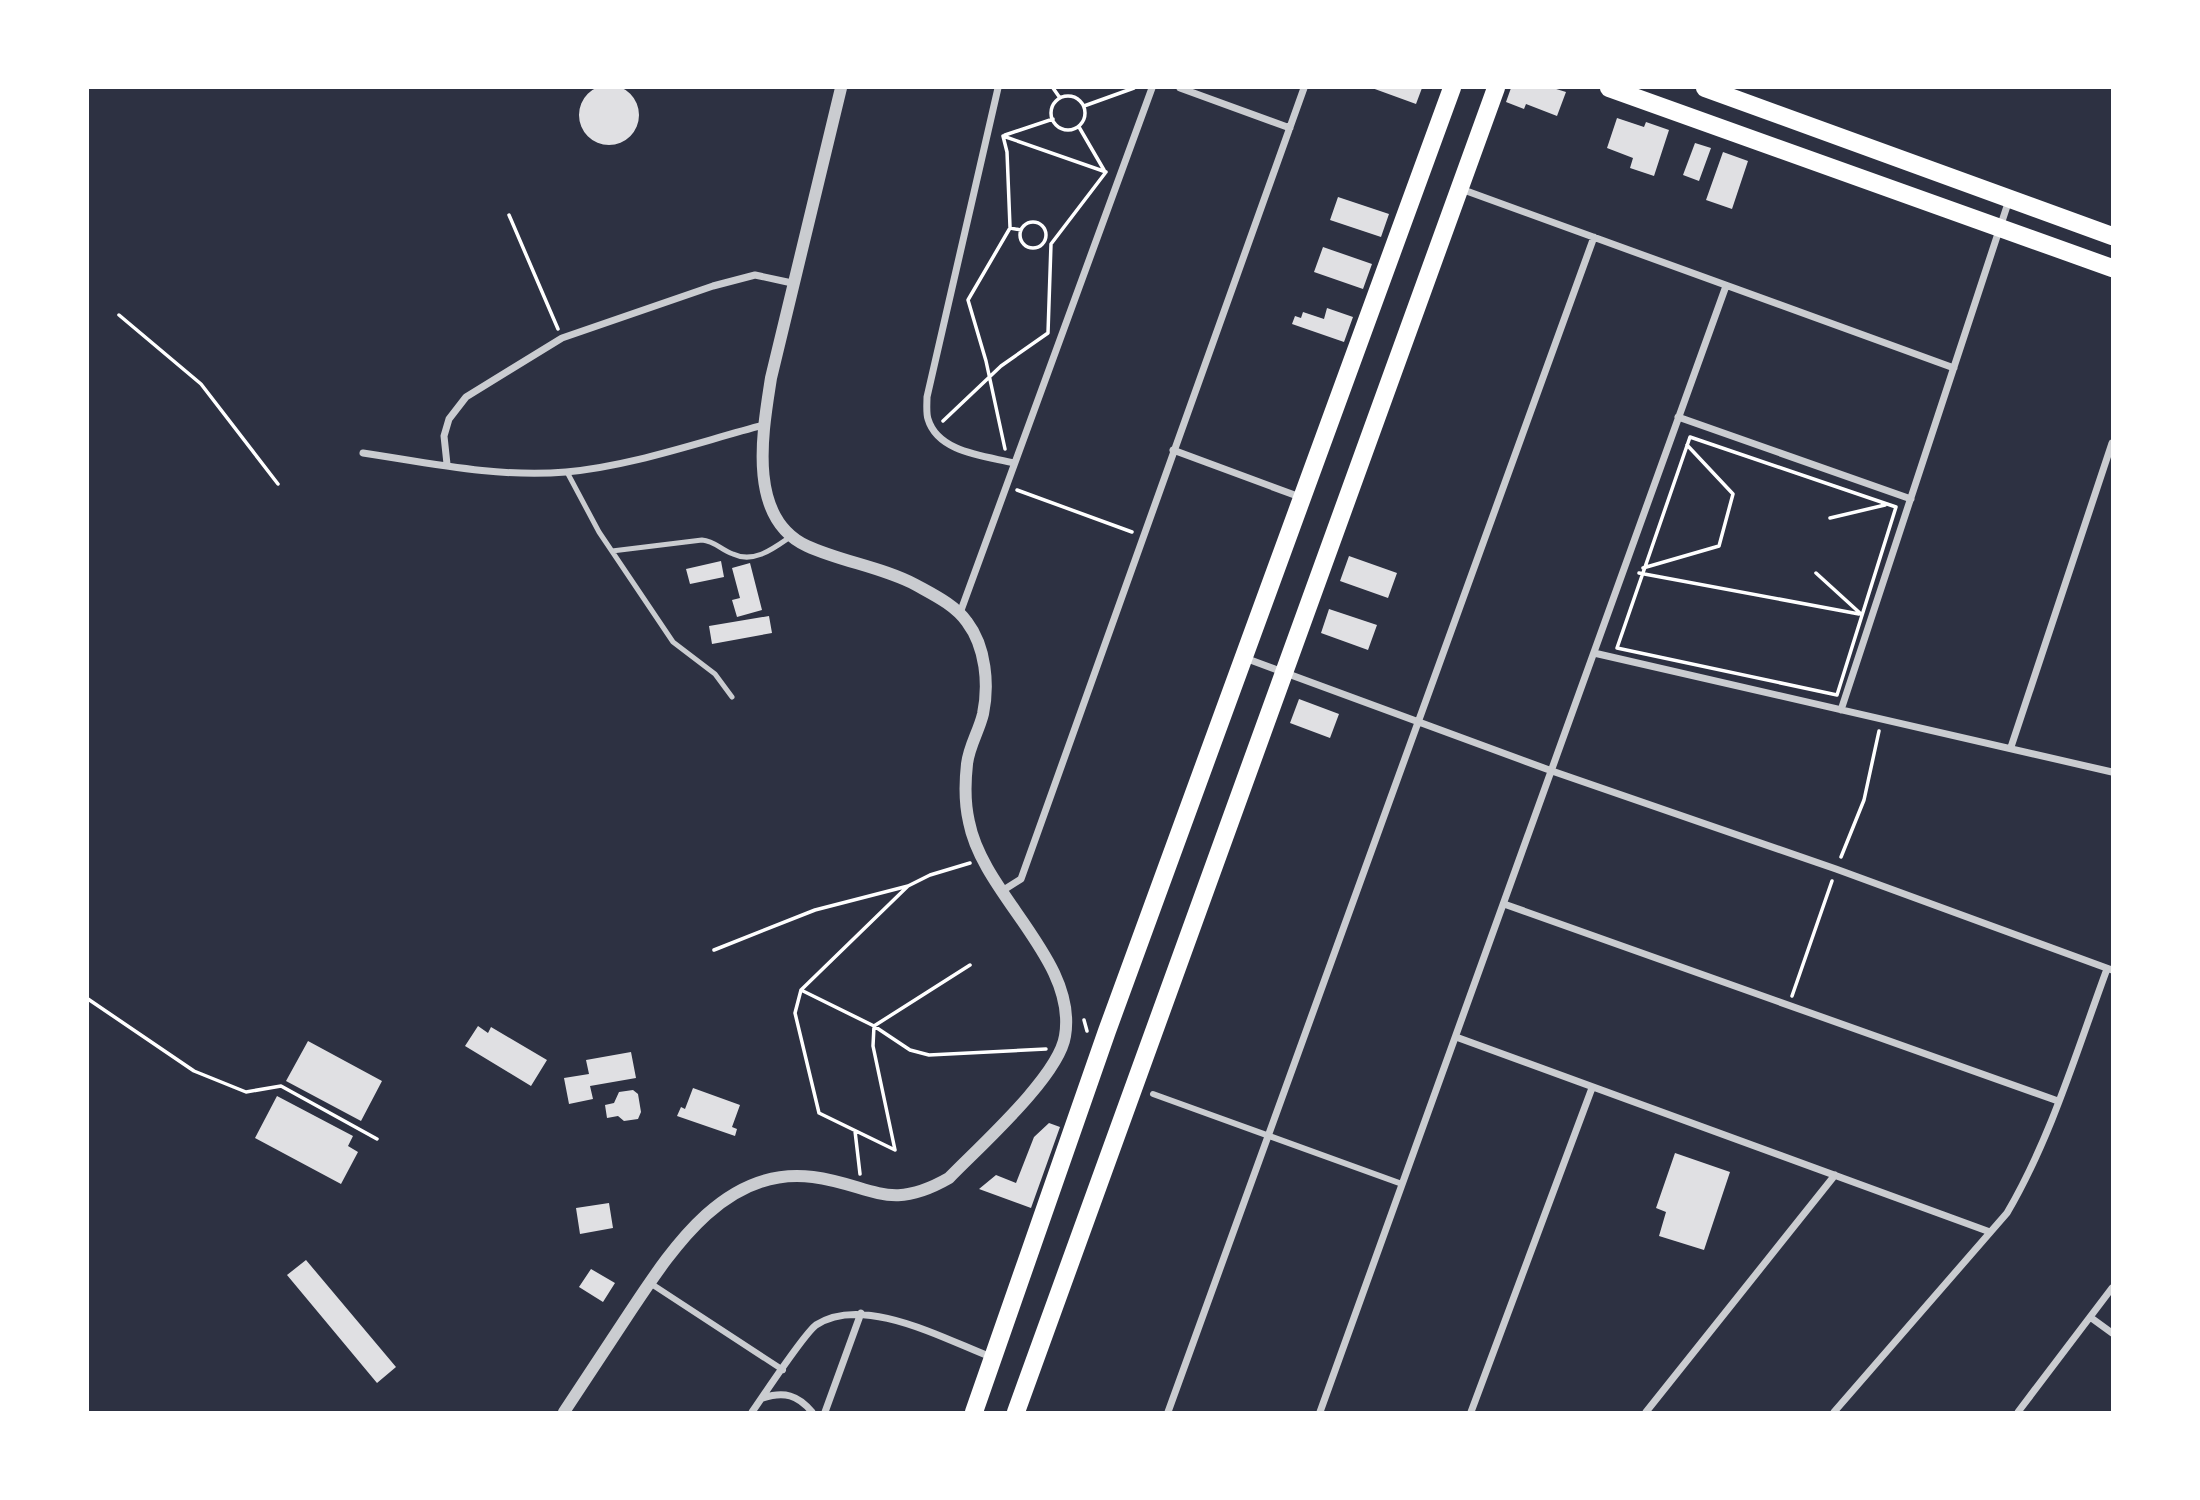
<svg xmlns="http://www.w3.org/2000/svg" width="2200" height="1500" viewBox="0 0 2200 1500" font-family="'PT Sans Narrow',sans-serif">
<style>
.building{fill:#e0e0e3}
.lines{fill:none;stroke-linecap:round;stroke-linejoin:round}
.path{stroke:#fff;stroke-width:3.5}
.service{stroke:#caccd0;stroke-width:5}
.pedestrian{stroke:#caccd0;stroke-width:6}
.minor{stroke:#caccd0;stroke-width:7}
.tertiary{stroke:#caccd0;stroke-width:12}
.primary{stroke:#fff;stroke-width:18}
</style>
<rect width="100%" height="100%" fill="#2d3142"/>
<!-- building -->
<path class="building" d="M579 115a30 30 0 1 1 60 0a30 30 0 1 1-60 0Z
M 1372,88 L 1422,88 L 1416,104 Z
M 1511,88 L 1553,88 L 1566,92 L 1557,116 L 1526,104 L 1524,109 L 1506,102 Z
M 1617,118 L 1644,127 L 1646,122 L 1669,130 L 1654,176 L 1630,168 L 1633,158 L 1607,148 Z
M 1695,143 L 1711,148 L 1699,181 L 1683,175 Z
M 1723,152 L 1748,161 L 1732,209 L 1706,200 Z
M 1338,197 L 1389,214 L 1381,237 L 1330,220 Z
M 1323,247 L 1372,264 L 1363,289 L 1314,272 Z
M 1327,308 L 1353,317 L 1344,342 L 1292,324 L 1295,316 L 1301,318 L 1303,312 L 1324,319 Z
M 1349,556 L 1397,573 L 1388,598 L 1340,581 Z
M 721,561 L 724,577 L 690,584 L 686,569 Z
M 750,563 L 762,610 L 737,617 L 732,600 L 740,598 L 732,568 Z
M 1329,609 L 1377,625 L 1368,650 L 1321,633 Z
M 769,616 L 772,633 L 712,644 L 709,626 Z
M 1299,699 L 1339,714 L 1330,738 L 1290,723 Z
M 478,1026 L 488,1033 L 491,1027 L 547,1060 L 531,1086 L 465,1046 Z
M 308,1041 L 382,1081 L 361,1121 L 286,1081 Z
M 631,1052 L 636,1078 L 590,1086 L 593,1099 L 569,1104 L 564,1078 L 589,1074 L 586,1060 Z
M 693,1088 L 740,1105 L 732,1127 L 737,1129 L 735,1136 L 677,1116 L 681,1107 L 685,1109 Z
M 633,1090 L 638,1094 L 641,1112 L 638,1119 L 624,1121 L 618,1116 L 607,1118 L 605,1105 L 614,1103 L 619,1092 Z
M 277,1096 L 353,1136 L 348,1146 L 358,1152 L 341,1184 L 255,1138 Z
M 1049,1123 L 1060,1127 L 1031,1208 L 979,1189 L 996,1175 L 1016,1183 L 1034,1137 Z
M 1675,1153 L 1730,1172 L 1704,1250 L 1659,1236 L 1666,1212 L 1656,1208 Z
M 609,1203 L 613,1228 L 580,1234 L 576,1208 Z
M 306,1260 L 396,1367 L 377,1383 L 287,1275 Z
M 591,1269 L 615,1283 L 603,1302 L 579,1287 Z"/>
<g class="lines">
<!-- path -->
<path class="path" d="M 1053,88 L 1060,98
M1051 113a17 17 0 1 1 34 0a17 17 0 1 1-34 0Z
M 1084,106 L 1134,88
M 1079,127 L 1104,170
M 1005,135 L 1053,119
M 1003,136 L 1106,172
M 1003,136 L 1007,152 L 1010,227
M 509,215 L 558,329
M1020 235a13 13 0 1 1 26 0a13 13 0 1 1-26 0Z
M 119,315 L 201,384 L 278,484
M 943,421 L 1001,366 L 1048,333 L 1051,244 L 1106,172
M 1690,437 L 1896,507 L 1837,695 L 1617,648 Z
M 1005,449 L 986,361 L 968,300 L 1010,228 L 1021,230
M 1017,490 L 1132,532
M 1830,518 L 1885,505
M 1643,568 L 1719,546 L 1733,494 L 1687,445
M 1639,573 L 1859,614
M 1816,573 L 1861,614
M 1841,857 L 1864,800 L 1879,731
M 714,950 L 815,910 L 908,886 L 930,875 L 970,863
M 801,990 L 874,1026 L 910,1050 L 929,1055 L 1046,1049
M 1792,996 L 1832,881
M 88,999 L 194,1071 L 246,1092 L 281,1086 L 377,1139
M 1084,1020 L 1087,1031
M 855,1131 L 860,1174
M 895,1150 L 819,1113 L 795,1013 L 801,990 L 908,886
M 895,1150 L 873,1046 L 874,1026 L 970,965"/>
<!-- service -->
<path class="service" d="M 567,472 L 599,532 L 673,642 L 715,674 L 732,697
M 612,551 L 702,540 C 715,541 721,550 733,554 C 754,564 774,548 790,537"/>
<!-- pedestrian -->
<path class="pedestrian" d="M 1153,1094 L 1402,1184
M 650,1283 L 783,1370"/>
<!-- minor -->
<path class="minor" d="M 998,88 L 927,397 C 927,404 926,413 928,419 C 938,453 986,456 1014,463
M 1180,88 L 1290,128
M 1461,189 L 1954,368
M 1678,417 L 1911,499
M 1173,450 L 1300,497
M 363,453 C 429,463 499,478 566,472 C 632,466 699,442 764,425
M 447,464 L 444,436 L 449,419 L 466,397 L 562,338 L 713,286 L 755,275 L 792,283
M 960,613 L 1152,88
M 1594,653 L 2112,772
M 1245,658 L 1552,771 L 1836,869 L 2112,970
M 1841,710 L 2009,200
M 2011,747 L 2112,443
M 1002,891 L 1021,879 L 1304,88
M 1504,904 L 2058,1101
M 1456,1037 L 1990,1232
M 2090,1317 L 2112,1333
M 763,1398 C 784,1391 798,1395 812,1412
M 752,1412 C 764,1395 803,1335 816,1325 C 863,1294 944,1339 991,1357
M 825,1412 L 861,1313
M 1168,1412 L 1594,237
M 1320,1412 L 1726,286
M 1471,1412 L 1592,1088
M 1646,1412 L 1835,1175
M 1834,1412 L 2007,1213 C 2051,1138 2077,1050 2107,969
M 2018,1412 L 2112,1288"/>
<!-- tertiary -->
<path class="tertiary" d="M 564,1412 C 585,1380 607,1347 628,1315 C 670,1252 724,1165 813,1177 C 873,1185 888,1213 949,1178 C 979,1147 1059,1076 1065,1036 C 1078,960 983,895 969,822 C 965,805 965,782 967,764 C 969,746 979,731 983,714 C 989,685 986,647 967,622 C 955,605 934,595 916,585 C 882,567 842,562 807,546 C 746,518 763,430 771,378 L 841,88"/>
<!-- primary -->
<path class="primary" d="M 1609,88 L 2112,268
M 1705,88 L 2112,236
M 974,1412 L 1107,1031 L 1452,88
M 1016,1412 L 1496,88"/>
</g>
<!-- border -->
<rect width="2200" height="1500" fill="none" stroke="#ffffff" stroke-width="178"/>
</svg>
